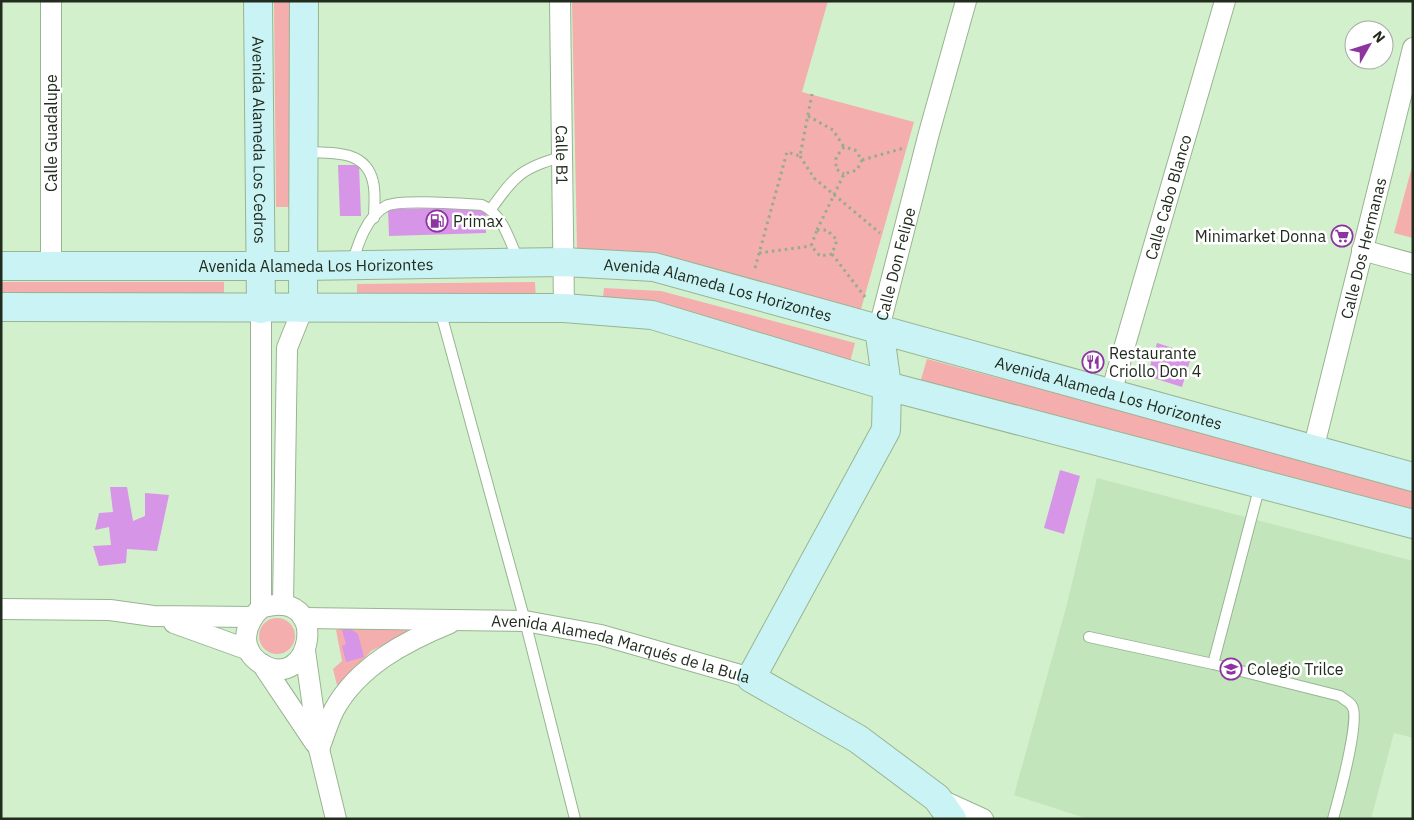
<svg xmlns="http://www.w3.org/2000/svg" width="1414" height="820" viewBox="0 0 1414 820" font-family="'IBM Plex Sans',sans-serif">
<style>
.built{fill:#c3e5bc}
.green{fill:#f4aead}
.building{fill:#d695e6}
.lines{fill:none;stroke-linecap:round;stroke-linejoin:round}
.lane-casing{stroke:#98b492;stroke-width:12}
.street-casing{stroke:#98b492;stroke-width:22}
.secondary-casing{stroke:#98b492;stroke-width:30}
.path{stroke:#96ac90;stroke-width:3;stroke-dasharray:2.5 4;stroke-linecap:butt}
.lane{stroke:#fff;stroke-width:10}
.street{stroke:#fff;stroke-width:20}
.secondary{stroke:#caf3f5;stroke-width:28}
.labels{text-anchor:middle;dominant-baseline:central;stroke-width:5;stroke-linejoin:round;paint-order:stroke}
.street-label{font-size:16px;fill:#212c1e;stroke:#fff}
.poi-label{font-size:16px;fill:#212c1e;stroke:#fff;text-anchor:start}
</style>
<rect width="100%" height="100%" fill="#d3f0cc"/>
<!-- built -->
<path class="built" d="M 1097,478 L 1413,561 L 1413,738 L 1394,733 L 1371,819 L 1088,819 L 1014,795 L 1067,604 Z"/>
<!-- green -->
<path class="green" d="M 274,1 L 295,1 L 297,207 L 276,207 Z
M 572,1 L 828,1 L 802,92 L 914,122 L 861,309 L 643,253 L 577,249 Z
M 1413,163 L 1413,238 L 1394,233 Z
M 1,282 L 224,282 L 224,301 L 1,301 Z
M 535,282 L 536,301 L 357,302 L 357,284 Z
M 604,288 L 661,291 L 855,343 L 850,362 L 602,306 Z
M 927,359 L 1413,488 L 1413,514 L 920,383 Z
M259 636a18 18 0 1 1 36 0a18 18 0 1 1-36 0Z
M 348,626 L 406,629 L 407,631 L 404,635 L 371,651 L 340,686 L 337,685 L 333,669 L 342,661 L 336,630 Z"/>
<!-- building -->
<path class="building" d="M 338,165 L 359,165 L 361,216 L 340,216 Z
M 486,207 L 486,233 L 389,236 L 388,209 Z
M 1157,343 L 1192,354 L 1182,387 L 1147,376 Z
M 1060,470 L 1080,476 L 1064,534 L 1044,528 Z
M 110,487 L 127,487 L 133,521 L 145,516 L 145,493 L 169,495 L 157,551 L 127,549 L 126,563 L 99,566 L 93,546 L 111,545 L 109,527 L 95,530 L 99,513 L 113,512 Z
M 349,628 L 358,634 L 364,657 L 346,662 L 342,646 L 346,644 L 342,630 Z"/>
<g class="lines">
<!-- lane casing -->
<g class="lane-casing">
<path id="lane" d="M 305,152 C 331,153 366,149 373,182 C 376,193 374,207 374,218
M 491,209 C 515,176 521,168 561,157
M 352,264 C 358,244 366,217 386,206 C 399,199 464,204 482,205 C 503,214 510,242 519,262
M 440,310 L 525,621 L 575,819
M 1089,637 L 1213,664 L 1340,696 C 1343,699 1350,702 1352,706 C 1361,718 1338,801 1333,819
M 1213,664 L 1260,485"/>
</g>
<!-- street casing -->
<g class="street-casing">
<g id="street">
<path d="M 51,1 L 51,266"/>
<path id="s1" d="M 560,1 L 564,308"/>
<path d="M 1362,250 L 1413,264"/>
<path d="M 261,309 L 261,608 C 245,623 238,648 260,663 C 312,697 333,585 261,608"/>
<path id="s2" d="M 879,328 L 929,133 L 966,1"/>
<path id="s3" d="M 1111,393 L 1225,1"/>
<path id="s4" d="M 1313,450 L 1413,48"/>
<path d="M 283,605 L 287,348 L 303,308"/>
<path d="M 1,609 L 110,610 L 153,616 L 252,617"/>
<path id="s5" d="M 303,618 L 525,621 L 601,635 L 751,678"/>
<path d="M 174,623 L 249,650"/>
<path d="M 305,651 L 319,749 L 336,819"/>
<path d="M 262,664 L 315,743"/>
<path d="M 319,749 C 324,736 328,722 334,710 C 358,666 406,641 450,623"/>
<path d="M 937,798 L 983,819"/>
</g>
</g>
<!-- secondary casing -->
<g class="secondary-casing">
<g id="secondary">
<path id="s6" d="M 258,1 L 261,309"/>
<path id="s7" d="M 1,266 L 303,266 L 564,262 L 654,267 L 1413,477"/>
<path d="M 1,307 L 564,308 L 652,315 L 887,386 L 1413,524"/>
<path d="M 303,308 L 304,1"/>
<path d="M 879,328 L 887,386 L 886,430 L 751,678 L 858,739 L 937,798 L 952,819"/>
</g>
</g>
<!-- path -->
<path class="path" d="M 808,116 L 833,130 L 844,147
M 800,156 L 814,178 L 880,233
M 862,160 L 904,148
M 817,230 L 844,174 L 857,170 L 862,160 L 855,150 L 844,147 L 836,157 L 836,169 L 844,174
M 817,230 L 827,230 L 837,240 L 832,254 L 820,256 L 811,246 Z
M 759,253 L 811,246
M 832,254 L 865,297
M 755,268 L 787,152 L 800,156 L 812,94"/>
<!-- lane -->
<use href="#lane" class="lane"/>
<!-- street -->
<use href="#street" class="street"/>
<!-- secondary -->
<use href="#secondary" class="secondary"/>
</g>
<!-- icons -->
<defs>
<g id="fuel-ring" transform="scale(1.125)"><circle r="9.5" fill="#fff" stroke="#8d34a1" stroke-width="1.5"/><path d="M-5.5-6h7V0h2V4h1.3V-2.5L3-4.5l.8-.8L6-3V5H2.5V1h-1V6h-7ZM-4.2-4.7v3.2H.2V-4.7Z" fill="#8d34a1"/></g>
<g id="supermarket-ring" transform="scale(1.125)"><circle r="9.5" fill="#fff" stroke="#8d34a1" stroke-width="1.5"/><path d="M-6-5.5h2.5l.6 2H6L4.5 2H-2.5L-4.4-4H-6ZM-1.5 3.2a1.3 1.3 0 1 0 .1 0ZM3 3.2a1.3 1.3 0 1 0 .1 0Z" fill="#8d34a1"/></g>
<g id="restaurant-ring" transform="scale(1.125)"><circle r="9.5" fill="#fff" stroke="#8d34a1" stroke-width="1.5"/><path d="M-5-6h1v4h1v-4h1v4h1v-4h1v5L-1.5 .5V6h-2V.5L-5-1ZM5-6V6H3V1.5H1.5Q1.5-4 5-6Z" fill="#8d34a1"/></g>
<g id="school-ring" transform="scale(1.125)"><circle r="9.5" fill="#fff" stroke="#8d34a1" stroke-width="1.5"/><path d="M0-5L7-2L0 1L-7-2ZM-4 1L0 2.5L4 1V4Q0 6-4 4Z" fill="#8d34a1"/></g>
</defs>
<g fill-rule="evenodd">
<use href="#fuel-ring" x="437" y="221"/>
<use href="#supermarket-ring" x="1342" y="236"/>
<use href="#restaurant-ring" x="1093" y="362"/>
<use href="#school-ring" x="1231" y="669"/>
</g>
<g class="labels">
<!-- street labels -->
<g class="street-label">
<text transform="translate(51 133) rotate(-90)">Calle Guadalupe</text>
<text stroke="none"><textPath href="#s6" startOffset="139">Avenida Alameda Los Cedros</textPath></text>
<text stroke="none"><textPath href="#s1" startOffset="154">Calle B1</textPath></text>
<text stroke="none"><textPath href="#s3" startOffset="204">Calle Cabo Blanco</textPath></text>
<text stroke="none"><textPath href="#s4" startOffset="208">Calle Dos Hermanas</textPath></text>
<text stroke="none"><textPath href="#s2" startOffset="66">Calle Don Felipe</textPath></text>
<text stroke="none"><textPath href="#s7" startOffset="315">Avenida Alameda Los Horizontes</textPath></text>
<text stroke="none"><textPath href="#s7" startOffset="720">Avenida Alameda Los Horizontes</textPath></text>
<text stroke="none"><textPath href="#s7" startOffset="1125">Avenida Alameda Los Horizontes</textPath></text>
<text stroke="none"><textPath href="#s5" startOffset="321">Avenida Alameda Marqués de la Bula</textPath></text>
</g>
<!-- poi labels -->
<g class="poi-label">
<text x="453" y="221">Primax</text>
<text x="1326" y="236" text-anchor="end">Minimarket Donna</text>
<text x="1109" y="353">Restaurante<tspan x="1109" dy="18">Criollo Don 4</tspan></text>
<text x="1247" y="669">Colegio Trilce</text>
</g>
</g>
<!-- border -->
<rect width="1414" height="820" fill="none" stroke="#212c1e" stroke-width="5"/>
<!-- north arrow -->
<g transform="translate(1369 45) rotate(51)"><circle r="24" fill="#ffffff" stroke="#a6aba5"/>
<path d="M0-4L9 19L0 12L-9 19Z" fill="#8d34a1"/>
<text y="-8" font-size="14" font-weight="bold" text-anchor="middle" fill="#212c1e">N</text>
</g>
</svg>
